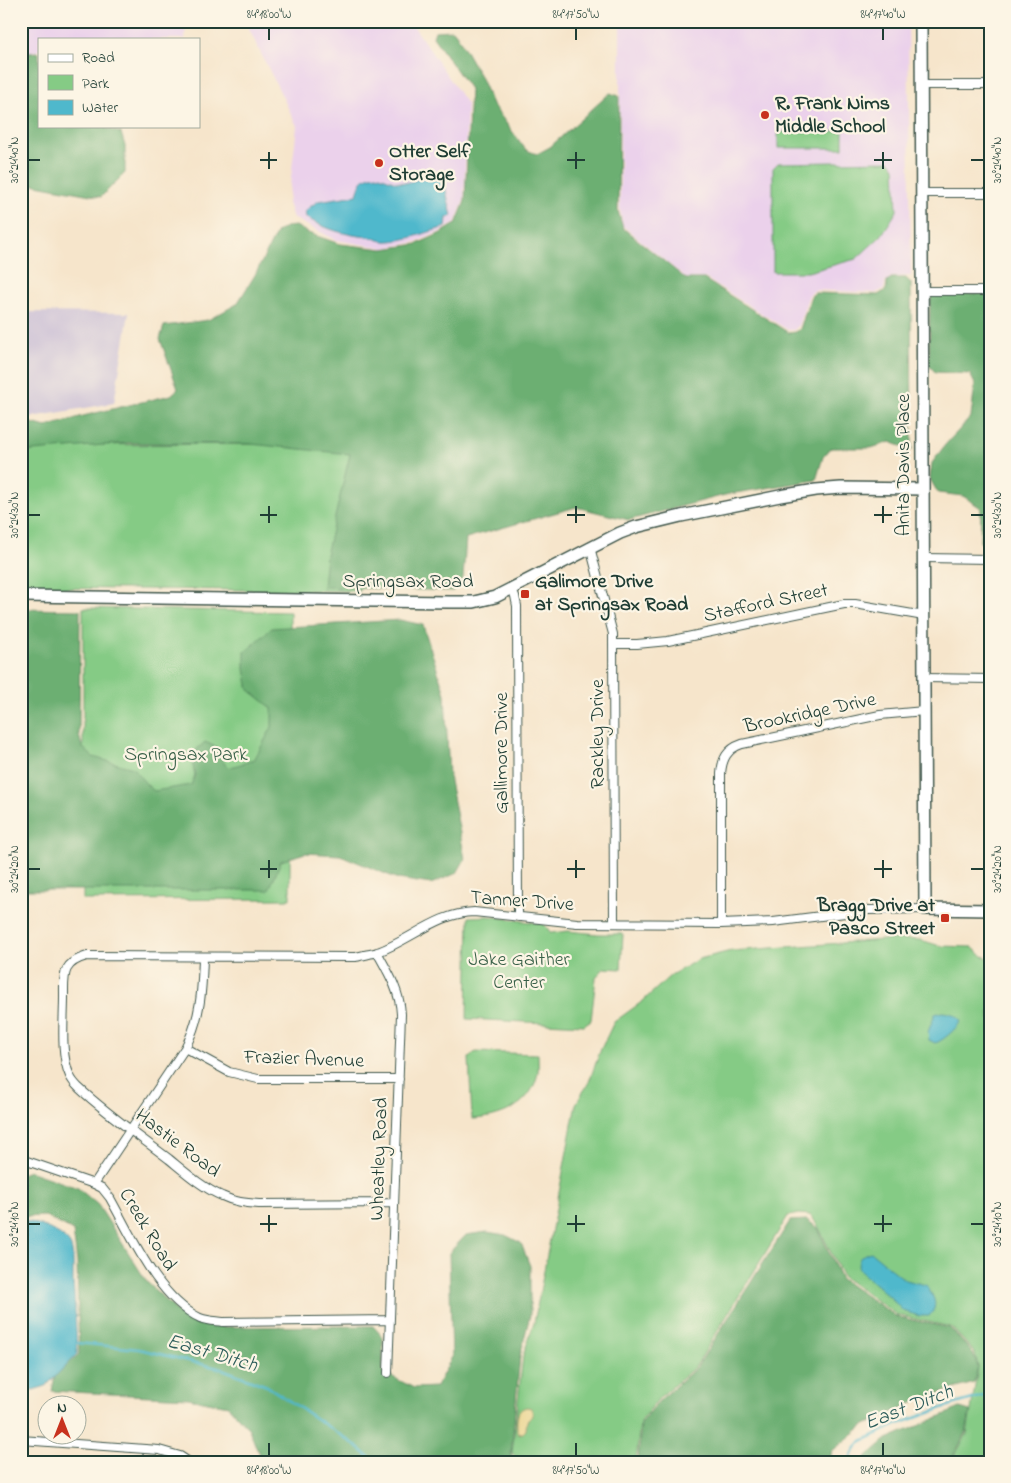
<svg xmlns="http://www.w3.org/2000/svg" width="1011" height="1483" viewBox="0 0 1011 1483" font-family="'Indie Flower',sans-serif">
<style>
.built{fill:#ebd1eb}
.industrial{fill:#cbbfd5}
.green{fill:#85cb85;stroke:#52845c}
.forest{fill:#6caf72;stroke:#467653}
.sand{fill:#eeda9e;stroke:#868c69}
.water{fill:#4fb8cc;stroke:#377a80}
.lines{fill:none;stroke-linecap:round;stroke-linejoin:round}
.stream{stroke:#4fb8cc;stroke-width:2.5}
.street-casing{stroke:#3f564b;stroke-width:10}
.secondary-casing{stroke:#3f564b;stroke-width:14}
.street{stroke:#fff;stroke-width:8}
.secondary{stroke:#fff;stroke-width:11}
.ticks{fill:none;stroke:#1f3d34;stroke-width:2}
.poi-dot{fill:#c8321e;stroke:#fcf5e5;stroke-width:2}
.labels{text-anchor:middle;dominant-baseline:central;stroke-width:4.5;stroke-linejoin:round;paint-order:stroke}
.poi-label{font-size:20px;font-weight:bold;fill:#1f3d34;stroke:#fcf5e5;text-anchor:start}
.street-label{font-size:20px;fill:#1f3d34;stroke:#fcf5e5}
.park-label{font-size:20px;fill:#386048;stroke:#fcf5e5}
.water-label{font-size:21px;font-style:italic;fill:#2b5c5a;stroke:#fcf5e5}
.neatline{fill:none;stroke:#1f3d34;stroke-width:2}
.ticks-label{font-size:12px;text-anchor:middle;fill:#1f3d34}
</style>
<rect width="100%" height="100%" fill="#fcf5e5"/>
<filter id="ink" filterUnits="userSpaceOnUse"><feTurbulence type="fractalNoise" baseFrequency=".02" numOctaves="2"/><feDisplacementMap in="SourceGraphic" scale="10" xChannelSelector="R" yChannelSelector="G"/><feConvolveMatrix kernelMatrix="1 2 1 2 8 2 1 2 1" color-interpolation-filters="sRGB"/></filter>
<filter id="wash" filterUnits="userSpaceOnUse"><feTurbulence type="fractalNoise" baseFrequency=".0096" numOctaves="4" result="noise"/><feDisplacementMap in="SourceGraphic" scale="20" xChannelSelector="R" yChannelSelector="G"/><feGaussianBlur stdDeviation="1.12" result="paint"/><feColorMatrix in="noise" values="0 0 0 0 0 0 0 0 0 0 0 0 0 0 0 0 0 1.4 0 .05"/><feComposite in="paint" operator="in"/></filter>
<g filter="url(#wash)">
<rect width="100%" height="100%" fill="#f6e5cb"/>
<!-- built -->
<path class="built" d="M 21,21 L 186,21 L 185,39 L 39,39 L 39,51 L 21,51 Z
M 245,21 L 410,21 L 467,104 L 464,200 L 455,223 L 440,232 L 416,242 L 384,248 L 336,240 L 293,218 L 288,203 L 297,126 Z
M 620,21 L 908,21 L 911,276 L 891,277 L 885,283 L 884,289 L 876,293 L 815,290 L 809,295 L 798,326 L 794,330 L 788,330 L 705,278 L 686,278 L 623,226 L 620,210 Z"/>
<!-- industrial -->
<path class="industrial" d="M 21,312 L 129,313 L 114,403 L 21,419 Z"/>
<!-- green -->
<path class="green" d="M 843,131 L 843,148 L 778,148 L 778,132 Z
M 889,161 L 895,167 L 897,211 L 881,236 L 856,259 L 808,272 L 773,272 L 773,168 L 778,163 Z
M 362,444 L 360,591 L 21,588 L 21,445 Z
M 83,608 L 290,612 L 290,899 L 83,900 Z
M 488,916 L 544,924 L 551,933 L 568,931 L 598,934 L 623,934 L 621,969 L 604,968 L 596,978 L 591,1020 L 584,1025 L 467,1019 L 469,917 Z
M 897,939 L 921,940 L 940,946 L 972,947 L 981,955 L 990,959 L 990,1462 L 951,1462 L 967,1434 L 978,1368 L 975,1353 L 951,1327 L 897,1315 L 843,1277 L 817,1224 L 810,1215 L 799,1214 L 788,1216 L 696,1366 L 660,1397 L 640,1422 L 636,1462 L 521,1462 L 512,1453 L 523,1356 L 534,1323 L 576,1104 L 589,1082 L 601,1049 L 614,1022 L 643,1001 L 671,975 L 699,959 L 731,951 Z
M 475,1052 L 538,1054 C 538,1062 539,1070 537,1077 C 529,1107 499,1118 472,1119 L 469,1058 Z"/>
<!-- forest -->
<path class="forest" d="M 453,30 L 457,35 L 480,76 L 492,104 L 526,150 L 537,154 L 550,147 L 610,93 L 619,96 L 618,211 L 623,228 L 686,279 L 704,279 L 789,333 L 796,332 L 800,329 L 811,296 L 815,293 L 878,295 L 886,290 L 887,282 L 891,278 L 906,278 L 911,283 L 912,450 L 890,442 L 871,448 L 831,448 L 823,457 L 816,480 L 729,494 L 629,520 L 576,507 L 466,538 L 463,578 L 453,591 L 323,587 L 326,555 L 350,454 L 250,444 L 128,443 L 33,451 L 21,454 L 21,420 L 46,427 L 83,416 L 171,395 L 178,389 L 160,339 L 164,326 L 208,320 L 237,304 L 255,275 L 277,232 L 286,227 L 296,226 L 308,233 L 340,244 L 383,249 L 417,244 L 439,234 L 456,224 L 465,201 L 470,89 L 433,37 L 435,31 Z
M 37,52 L 39,53 L 39,126 L 99,126 L 121,133 L 125,146 L 125,173 L 101,197 L 21,182 L 21,54 Z
M 937,294 L 990,294 L 990,549 L 980,542 L 981,508 L 963,496 L 938,493 L 930,479 L 932,463 L 945,445 L 971,417 L 975,384 L 970,374 L 935,372 L 929,365 L 930,303 L 932,296 Z
M 21,609 L 80,610 L 79,735 L 82,747 L 93,757 L 133,768 L 147,785 L 154,791 L 191,785 L 195,775 L 192,761 L 195,751 L 205,742 L 216,747 L 222,760 L 228,768 L 254,760 L 272,727 L 272,708 L 249,690 L 245,669 L 245,652 L 272,628 L 400,620 L 423,625 L 445,694 L 449,776 L 465,859 L 457,873 L 431,884 L 398,879 L 340,855 L 305,853 L 281,861 L 269,890 L 21,890 Z
M 29,1171 L 78,1188 L 98,1205 L 147,1282 L 178,1312 L 197,1323 L 224,1327 L 373,1326 L 383,1337 L 383,1372 L 414,1388 L 436,1387 L 452,1357 L 449,1253 L 466,1235 L 487,1232 L 505,1235 L 521,1243 L 530,1266 L 530,1315 L 520,1356 L 511,1455 L 519,1462 L 262,1462 L 249,1429 L 228,1406 L 188,1398 L 52,1391 L 55,1376 L 79,1354 L 77,1262 L 73,1231 L 45,1216 L 21,1217 L 21,1174 Z
M 807,1220 L 818,1228 L 841,1279 L 897,1317 L 950,1328 L 973,1353 L 978,1367 L 974,1383 L 923,1398 L 863,1426 L 832,1451 L 829,1462 L 638,1462 L 641,1423 L 660,1400 L 697,1367 L 790,1221 Z
M 960,1408 L 970,1411 L 966,1433 L 950,1462 L 863,1462 L 866,1457 L 887,1439 Z"/>
<!-- sand -->
<path class="sand" d="M 527,1407 L 531,1408 C 534,1414 532,1417 527,1421 L 526,1430 L 523,1433 L 518,1434 L 517,1432 C 517,1422 515,1409 527,1407 Z"/>
<!-- water -->
<path class="water" d="M 377,175 L 396,182 L 406,183 L 419,179 L 439,180 L 445,187 L 452,216 L 447,218 L 446,227 C 430,231 414,238 398,240 C 392,241 385,242 379,240 C 375,239 372,237 368,237 C 346,235 324,229 306,217 L 305,211 L 318,201 L 357,195 C 361,181 361,177 377,175 Z
M 942,1012 C 950,1013 957,1014 961,1021 C 958,1027 942,1042 935,1043 L 929,1040 L 928,1032 L 935,1014 Z
M 21,1221 C 33,1220 67,1234 71,1247 C 74,1257 73,1270 73,1281 C 75,1305 76,1330 77,1354 L 46,1386 L 33,1390 L 21,1387 Z
M 871,1252 L 905,1280 L 926,1285 C 933,1296 940,1305 929,1316 L 919,1316 L 903,1311 L 890,1297 L 859,1270 C 856,1260 861,1254 871,1252 Z"/>
<g class="lines">
<!-- stream -->
<path class="stream" d="M 77,1343 L 139,1349 L 222,1369 L 267,1386 L 354,1444 L 375,1462
M 848,1462 L 855,1449 L 862,1441 L 896,1425 L 945,1407 L 990,1394"/>
</g>
</g>
<g filter="url(#ink)">
<g class="lines">
<!-- street casing -->
<g class="street-casing">
<path id="street" d="M 921,85 L 990,85
M 21,193 L 25,194
M 922,193 L 990,193
M 922,291 L 990,291
M 590,547 L 613,634 L 614,923
M 924,558 L 990,559
M 512,589 L 515,596 L 517,606 L 518,917
M 614,644 L 637,644 L 668,641 L 844,604 L 855,604 L 924,616
M 924,678 L 990,679
M 721,924 L 721,774 C 722,759 727,749 742,744 L 880,715 L 924,711
M 377,952 C 388,972 400,991 401,1014 L 388,1373
M 185,1048 L 229,1072 L 258,1079 L 399,1079
M 21,1159 L 94,1184 L 102,1188 L 110,1198 C 132,1237 158,1298 200,1318 C 208,1321 216,1321 223,1322 L 390,1320
M 94,1184 L 185,1048 C 201,1018 202,990 203,957
M 394,1203 L 259,1204 C 246,1203 234,1202 222,1196 C 203,1188 185,1172 169,1159 C 139,1136 107,1114 79,1088 C 76,1085 72,1081 70,1076 C 60,1055 64,1020 64,997 C 64,974 62,963 87,956 L 356,957 C 363,955 371,954 378,952 C 412,939 438,913 474,912 L 577,923 L 721,924 L 773,922 L 869,910 L 925,909
M 21,1440 L 159,1450 L 180,1456 L 189,1462"/>
</g>
<!-- secondary casing -->
<g class="secondary-casing">
<path id="secondary" d="M 921,21 L 925,909 L 990,910
M 21,596 L 449,602 L 474,602 L 495,597 L 620,533 L 636,527 L 681,516 L 780,496 L 816,490 L 841,488 L 923,489"/>
</g>
<!-- street -->
<use href="#street" class="street"/>
<!-- secondary -->
<use href="#secondary" class="secondary"/>
</g>
</g>
<!-- ticks -->
<path class="ticks" d="M 269,28 L 269,40M 576,28 L 576,40M 883,28 L 883,40M 269,152 L 269,169M 576,152 L 576,169M 883,152 L 883,169M 28,160 L 40,160M 260,160 L 277,160M 567,160 L 585,160M 874,160 L 892,160M 971,160 L 984,160M 269,506 L 269,523M 576,506 L 576,523M 883,506 L 883,523M 28,515 L 40,515M 260,515 L 277,515M 567,515 L 585,515M 874,515 L 892,515M 971,515 L 984,515M 269,860 L 269,878M 576,860 L 576,878M 883,860 L 883,878M 28,869 L 40,869M 260,869 L 277,869M 567,869 L 585,869M 874,869 L 892,869M 971,869 L 984,869M 269,1215 L 269,1232M 576,1215 L 576,1232M 883,1215 L 883,1232M 28,1224 L 40,1224M 260,1224 L 277,1224M 567,1224 L 585,1224M 874,1224 L 892,1224M 971,1224 L 984,1224M 269,1443 L 269,1456M 576,1443 L 576,1456M 883,1443 L 883,1456"/>
<!-- markers -->
<g class="poi-dot">
<circle cx="765" cy="115" r="5"/>
<circle cx="379" cy="163" r="5"/>
<rect x="520" y="589" width="10" height="10" rx="2.5"/>
<rect x="940" y="913" width="10" height="10" rx="2.5"/>
</g>
<g class="labels">
<!-- poi labels -->
<g class="poi-label">
<text x="775" y="104">R. Frank Nims<tspan x="775" dy="23">Middle School</tspan></text>
<text x="389" y="152">Otter Self<tspan x="389" dy="23">Storage</tspan></text>
<text x="535" y="582">Galimore Drive<tspan x="535" dy="23">at Springsax Road</tspan></text>
<text x="935" y="906" text-anchor="end">Bragg Drive at<tspan x="935" dy="23">Pasco Street</tspan></text>
</g>
<!-- street labels -->
<g class="street-label">
<text transform="translate(904 465) rotate(-90)">Anita Davis Place</text>
<text x="408" y="582">Springsax Road</text>
<text transform="translate(766 604) rotate(-12)">Stafford Street</text>
<text transform="translate(810 714) rotate(-12)">Brookridge Drive</text>
<text transform="translate(598 734) rotate(-90)">Rackley Drive</text>
<text transform="translate(502 753) rotate(-90)">Gallimore Drive</text>
<text transform="translate(522 902) rotate(4)">Tanner Drive</text>
<text transform="translate(304 1060) rotate(2)">Frazier Avenue</text>
<text transform="translate(177 1144) rotate(37)">Hastie Road</text>
<text transform="translate(380 1159) rotate(-88)">Wheatley Road</text>
<text transform="translate(147 1230) rotate(59)">Creek Road</text>
</g>
<!-- park labels -->
<g class="park-label">
<text x="186" y="755">Springsax Park</text>
<text x="519" y="960">Jake Gaither<tspan x="519" dy="23">Center</tspan></text>
</g>
<!-- water labels -->
<g class="water-label">
<text transform="translate(212 1354) rotate(16)">East Ditch</text>
<text transform="translate(909 1408) rotate(-21)">East Ditch</text>
</g>
</g>
<!-- margin -->
<rect width="1011" height="1483" fill="none" stroke="#fcf5e5" stroke-width="55"/>
<!-- legend -->
<rect x="38" y="38" width="162" height="90" fill="#fcf5e5" stroke="#a4ab9e"/>
<rect x="48" y="54" width="25" height="8" fill="#ffffff" stroke="#a4ab9e"/>
<text x="82" y="62" font-size="15" fill="#1f3d34">Road</text>
<rect x="48" y="75" width="25" height="15" fill="#85cb85" stroke="#a4ab9e"/>
<text x="82" y="88" font-size="15" fill="#1f3d34">Park</text>
<rect x="48" y="100" width="25" height="15" fill="#4fb8cc" stroke="#a4ab9e"/>
<text x="82" y="112" font-size="15" fill="#1f3d34">Water</text>
<!-- north arrow -->
<g transform="translate(62 1420)"><circle r="24" fill="#fcf5e5" stroke="#a4ab9e"/>
<path d="M0-4L9 19L0 12L-9 19Z" fill="#c8321e"/>
<text y="-8" font-size="14" font-weight="bold" text-anchor="middle" fill="#1f3d34">N</text>
</g>
<rect x="28" y="28" width="956" height="1428" class="neatline"/>
<g class="ticks-label">
<text x="269" y="18">84°18'00"W</text>
<text x="576" y="18">84°17'50"W</text>
<text x="883" y="18">84°17'40"W</text>
<text transform="translate(14 160) rotate(-90)" y="4">30°24'40"N</text>
<text transform="translate(997 160) rotate(-90)" y="4">30°24'40"N</text>
<text transform="translate(14 515) rotate(-90)" y="4">30°24'30"N</text>
<text transform="translate(997 515) rotate(-90)" y="4">30°24'30"N</text>
<text transform="translate(14 869) rotate(-90)" y="4">30°24'20"N</text>
<text transform="translate(997 869) rotate(-90)" y="4">30°24'20"N</text>
<text transform="translate(14 1224) rotate(-90)" y="4">30°24'10"N</text>
<text transform="translate(997 1224) rotate(-90)" y="4">30°24'10"N</text>
<text x="269" y="1474">84°18'00"W</text>
<text x="576" y="1474">84°17'50"W</text>
<text x="883" y="1474">84°17'40"W</text>
</g>
</svg>
